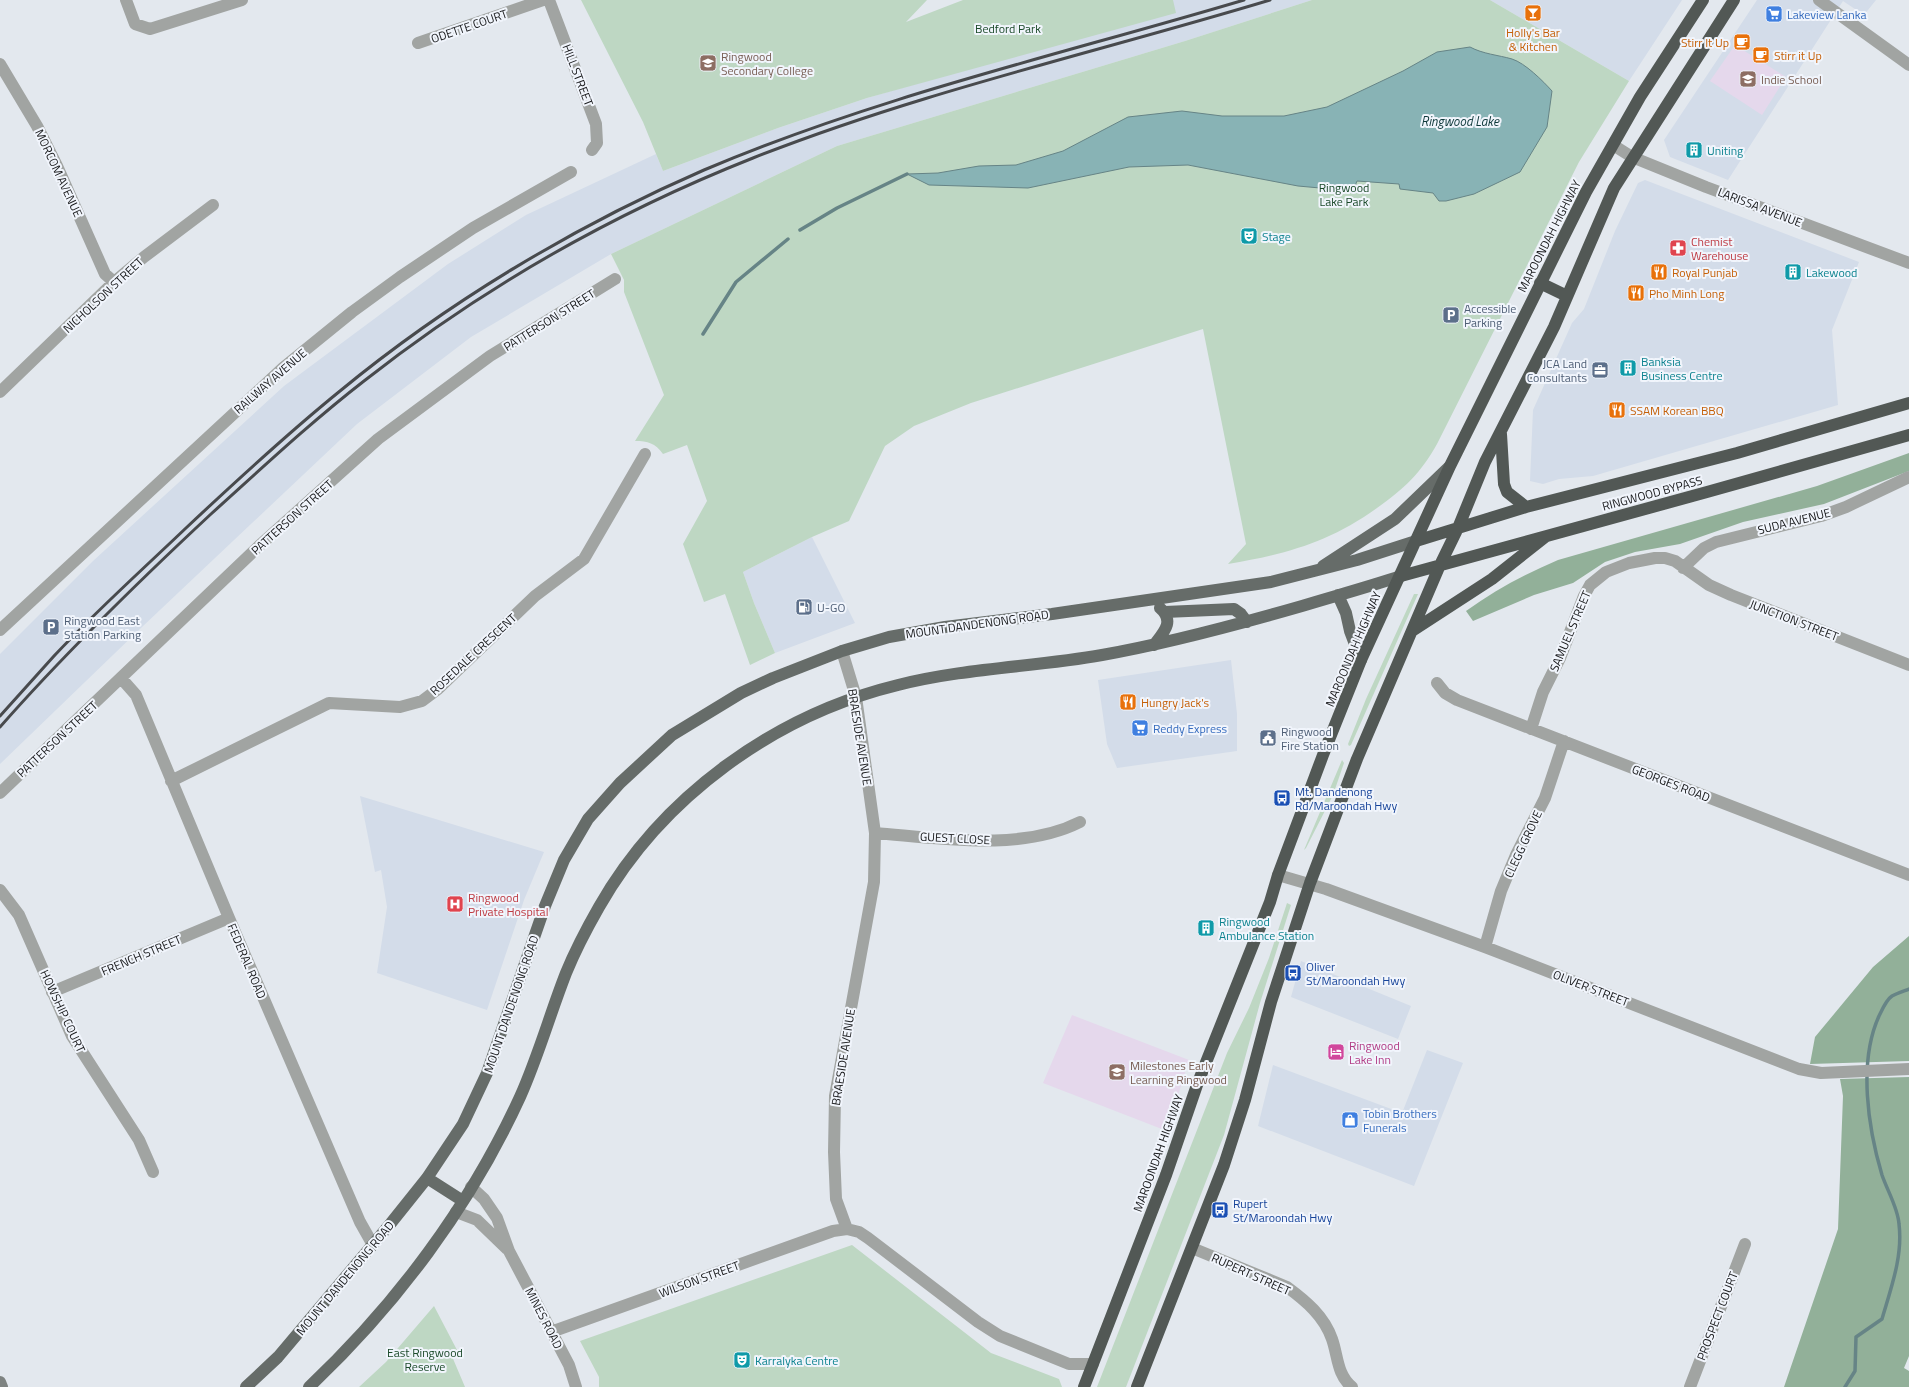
<svg xmlns="http://www.w3.org/2000/svg" width="1909" height="1387" viewBox="0 0 1909 1387" font-family="'Titillium Web',sans-serif">
<style>
.built{fill:#d3dce9}
.education{fill:#e5d8ec}
.green{fill:#bed7c3}
.forest{fill:#92b099}
.water{fill:#88b3b5;stroke:#668486}
.lines{fill:none;stroke-linecap:round;stroke-linejoin:round}
.stream{stroke:#668486;stroke-width:3.5}
.street{stroke:#a1a4a2;stroke-width:12}
.secondary{stroke:#7e8381;stroke-width:12}
.primary{stroke:#666c69;stroke-width:12}
.highway{stroke:#525855;stroke-width:12}
.rail{stroke:#484a4d;stroke-width:3}
.labels{text-anchor:middle;dominant-baseline:central;stroke-width:4;stroke-linejoin:round;paint-order:stroke}
.shop-label{font-size:12px;fill:#366cbe;stroke:#f1f5fc;text-anchor:start}
.street-label{font-size:12px;fill:#17181a;stroke:#f1f5fc}
.park-label{font-size:12px;fill:#1a4929;stroke:#f1f5fc}
.food-label{font-size:12px;fill:#c56008;stroke:#f1f5fc;text-anchor:start}
.education-label{font-size:12px;fill:#785e54;stroke:#f1f5fc;text-anchor:start}
.culture-label{font-size:12px;fill:#0d838f;stroke:#f1f5fc;text-anchor:start}
.health-label{font-size:12px;fill:#be3a42;stroke:#f1f5fc;text-anchor:start}
.service-label{font-size:12px;fill:#4e5e75;stroke:#f1f5fc;text-anchor:start}
.transit-label{font-size:12px;fill:#164399;stroke:#f1f5fc;text-anchor:start}
.hotel-label{font-size:12px;fill:#b23c85;stroke:#f1f5fc;text-anchor:start}
.water-label{font-size:13px;font-style:italic;fill:#0e383a;stroke:#f1f5fc}
</style>
<rect width="100%" height="100%" fill="#e3e8ee"/>
<!-- built -->
<path class="built" d="M 1172,0 L 1312,0 L 1185,41 L 837,146 L 611,254 L 471,337 L 357,424 L 142,627 L 0,764 L 0,654 L 93,561 L 284,386 L 448,264 L 526,215 L 656,154 L 663,171 L 778,128 L 867,98 L 981,65 Z
M 1490,0 L 1682,0 L 1629,81 Z
M 1757,0 L 1876,0 L 1864,15 L 1843,1 L 1728,180 L 1670,157 L 1664,140 Z
M 1645,180 L 1859,262 L 1832,330 L 1838,405 L 1593,476 L 1559,479 L 1543,484 L 1530,481 L 1533,410 L 1572,323 L 1584,309 L 1615,231 L 1638,183 Z
M 812,537 L 855,623 L 775,653 L 754,603 L 743,572 Z
M 1231,660 L 1237,714 L 1237,751 L 1117,768 L 1107,744 L 1098,680 Z
M 360,796 L 544,852 L 524,900 L 487,1010 L 377,973 L 387,907 L 381,870 L 375,872 Z
M 1301,961 L 1411,1006 L 1398,1039 L 1291,997 Z
M 1427,1050 L 1463,1063 L 1414,1186 L 1258,1126 L 1273,1065 L 1402,1113 Z"/>
<!-- education -->
<path class="education" d="M 1735,45 L 1786,77 L 1762,115 L 1710,81 Z
M 1072,1015 L 1189,1060 L 1167,1131 L 1043,1083 Z"/>
<!-- green -->
<path class="green" d="M 581,0 L 927,0 L 906,22 L 963,0 L 1173,0 L 1176,13 L 867,98 L 778,128 L 663,171 L 643,122 Z
M 1312,0 L 1490,0 L 1629,81 L 1579,162 L 1437,444 C 1421,473 1404,489 1377,508 C 1328,543 1286,554 1228,564 L 1246,544 L 1203,329 L 971,403 L 914,426 L 885,446 L 849,521 L 812,537 L 743,572 L 754,603 L 775,653 L 750,665 L 725,594 L 704,602 L 683,544 L 707,501 L 687,445 L 663,454 C 655,443 648,441 635,441 L 664,395 L 624,292 L 624,280 L 611,254 L 837,146 L 1185,41 Z
M 1414,594 L 1418,594 L 1351,745 L 1349,746 L 1348,744 L 1366,699 Z
M 1342,760 L 1344,763 L 1333,795 L 1306,848 L 1304,850 Z
M 1287,903 L 1291,905 L 1260,1003 L 1224,1135 L 1126,1387 L 1097,1387 L 1227,1053 L 1249,1008 L 1269,958 Z
M 852,1245 L 991,1353 L 1059,1379 L 1062,1387 L 599,1387 L 599,1377 L 580,1341 Z
M 434,1306 L 457,1350 L 451,1354 L 465,1387 L 359,1387 L 386,1362 Z"/>
<!-- forest -->
<path class="forest" d="M 1909,453 L 1909,471 L 1824,504 L 1743,522 L 1680,544 L 1635,552 L 1605,562 L 1573,583 L 1534,595 L 1473,621 L 1466,611 C 1495,590 1525,574 1558,560 L 1817,486 Z
M 1909,936 L 1909,1061 L 1810,1064 L 1815,1037 L 1873,967 Z
M 1909,1077 L 1909,1356 L 1904,1368 L 1909,1371 L 1909,1387 L 1784,1387 L 1838,1229 L 1843,1096 L 1840,1079 Z"/>
<!-- water -->
<path class="water" d="M 1470,47 C 1483,54 1498,55 1512,59 C 1525,63 1543,81 1552,91 L 1547,127 L 1520,172 L 1474,194 L 1446,201 L 1439,201 L 1433,193 L 1400,189 L 1399,184 L 1357,181 L 1353,191 L 1298,186 L 1188,165 L 1129,167 L 1028,188 L 929,185 L 907,174 L 938,173 L 979,166 L 1016,165 L 1063,151 L 1128,117 L 1182,111 L 1222,116 L 1284,116 L 1327,107 L 1403,71 L 1437,52 Z"/>
<g class="lines">
<!-- stream -->
<path class="stream" d="M 800,230 L 837,208 L 907,174
M 703,334 L 736,282 L 788,239
M 1845,1387 L 1855,1371 L 1856,1337 L 1882,1319 C 1891,1288 1903,1256 1899,1224 C 1898,1208 1887,1190 1882,1175 C 1868,1128 1858,1062 1879,1016 C 1882,1010 1886,1000 1892,996 C 1897,993 1904,991 1909,989"/>
<!-- street -->
<path class="street" d="M 126,0 L 135,24 L 150,29 L 242,0
M 549,0 L 596,124 L 597,143 L 592,150
M 1819,0 L 1909,65
M 418,43 L 543,0
M 0,64 L 37,126 L 57,166 L 105,274 L 114,282
M 1613,145 L 1632,157 L 1706,187 L 1909,263
M 0,392 L 114,282 L 144,257 L 213,205
M 1683,568 L 1704,548 L 1716,542 L 1821,516 L 1846,507 L 1909,477
M 0,630 L 283,368 L 352,312 L 400,277 L 473,228 L 571,172
M 842,651 L 856,697 L 875,833 L 874,882 L 835,1096 L 834,1152 L 836,1199 L 847,1229 L 859,1232 L 868,1238 L 978,1322 L 1000,1336 L 1069,1364 L 1093,1364
M 121,678 L 136,695 L 229,918 L 360,1222 L 373,1245
M 1437,683 L 1445,693 L 1457,700 L 1909,875
M 1531,729 L 1543,692 L 1560,658 L 1584,596 L 1590,585 L 1606,572 L 1629,563 L 1655,558 L 1665,558 L 1675,561 L 1709,585 L 1731,595 L 1909,665
M 171,781 L 329,703 L 400,707 L 422,701 L 438,689 L 535,596 L 584,559 L 645,454
M 0,793 L 259,546 L 378,439 L 490,356 L 615,279
M 875,833 C 938,838 1021,852 1080,822
M 1278,875 L 1326,889 L 1485,947 L 1799,1069 L 1821,1073 L 1909,1069
M 0,890 L 19,915 L 72,1036 L 139,1140 L 153,1172
M 1485,947 L 1501,891 L 1516,855 L 1545,798 L 1564,741
M 52,992 L 229,918
M 471,1187 L 484,1199 L 497,1218 L 509,1251 L 569,1365 L 576,1387
M 456,1212 L 477,1220 L 507,1249
M 1192,1248 L 1287,1287 C 1306,1301 1324,1316 1332,1339 C 1338,1356 1337,1375 1352,1387
M 551,1332 L 833,1231 L 847,1229
M 1690,1387 L 1745,1244"/>
<!-- secondary -->
<path class="secondary" d="M 0,1382 L 2,1387"/>
<!-- primary -->
<path class="primary" d="M 1323,566 L 1395,519 L 1449,467
M 1338,595 L 1346,613 L 1350,631 L 1361,660
M 1165,612 L 1234,609 L 1241,614 L 1247,622
M 1154,645 C 1164,632 1175,621 1160,608
M 427,1178 L 463,1201
M 246,1387 L 278,1357 L 391,1223 L 427,1178 L 463,1124 L 487,1073 L 545,906 L 564,860 L 588,819 L 620,783 L 672,735 L 741,693 L 773,678 L 842,651 L 889,637 L 945,627 L 1052,614 L 1271,582 L 1357,560 L 1416,541
M 309,1387 C 396,1305 470,1206 520,1097 C 538,1057 550,1014 566,973 C 575,951 587,928 599,907 C 662,796 775,715 898,685 C 965,668 1035,667 1102,655 C 1170,643 1236,625 1302,606 C 1335,596 1368,587 1401,576"/>
<!-- highway -->
<path class="highway" d="M 1540,283 L 1567,296
M 1501,434 L 1504,484 L 1507,492 L 1526,507
M 1416,541 L 1526,507 L 1737,453 L 1909,403
M 1401,576 L 1707,492 L 1909,435
M 1412,631 L 1492,579 L 1545,537
M 1084,1387 L 1166,1175 L 1197,1085 L 1270,902 L 1278,875 L 1323,755 L 1361,660 L 1450,466 L 1586,192 L 1640,97 L 1703,0
M 1137,1387 L 1224,1165 L 1245,1100 L 1271,1002 L 1310,883 L 1357,759 L 1440,565 L 1458,528 L 1485,462 L 1554,327 L 1614,188 L 1734,0"/>
<!-- rail -->
<path class="rail" d="M 0,716 C 18,696 36,676 54,656 C 96,611 142,570 186,528 C 236,481 287,434 340,391 C 448,302 575,226 704,170 C 878,96 1063,54 1244,0
M 0,727 C 66,652 138,582 211,514 C 261,469 311,422 364,381 C 482,288 614,213 753,158 C 920,92 1098,52 1270,0"/>
</g>
<!-- icons -->
<defs>
<g id="bar-square" transform="scale(0.9)"><rect x="-9" y="-9" width="18" height="18" rx="4" fill="#e8710a" stroke="#f1f5fc"/><path d="M-6-5H6L.8 .8V4.5H3.5V6h-7V4.5H-.8V.8Z" fill="#fff"/></g>
<g id="supermarket-square" transform="scale(0.9)"><rect x="-9" y="-9" width="18" height="18" rx="4" fill="#3f7fe0" stroke="#f1f5fc"/><path d="M-6-5.5h2.5l.6 2H6L4.5 2H-2.5L-4.4-4H-6ZM-1.5 3.2a1.3 1.3 0 1 0 .1 0ZM3 3.2a1.3 1.3 0 1 0 .1 0Z" fill="#fff"/></g>
<g id="cafe-square" transform="scale(0.9)"><rect x="-9" y="-9" width="18" height="18" rx="4" fill="#e8710a" stroke="#f1f5fc"/><path d="M-5.5-4.5H6V0H3Q3 3.5 0 3.5H-2.5Q-5.5 3.5-5.5 0ZM3-3.2v2h1.7v-2ZM-6 4.5H4V6H-6Z" fill="#fff"/></g>
<g id="school-square" transform="scale(0.9)"><rect x="-9" y="-9" width="18" height="18" rx="4" fill="#8d6e63" stroke="#f1f5fc"/><path d="M0-5L7-2L0 1L-7-2ZM-4 1L0 2.5L4 1V4Q0 6-4 4Z" fill="#fff"/></g>
<g id="building-square" transform="scale(0.9)"><rect x="-9" y="-9" width="18" height="18" rx="4" fill="#0f9aa8" stroke="#f1f5fc"/><path d="M-4-6H4V6H1V3H-1V6H-4ZM-2.5-4.3h1.7v1.8h-1.7ZM.8-4.3h1.7v1.8H.8ZM-2.5-1h1.7V.8h-1.7ZM.8-1h1.7V.8H.8Z" fill="#fff"/></g>
<g id="theatre-square" transform="scale(0.9)"><rect x="-9" y="-9" width="18" height="18" rx="4" fill="#0f9aa8" stroke="#f1f5fc"/><path d="M-5-5.5Q0-4 5-5.5V0Q5 5 0 6Q-5 5-5 0ZM-3.3-2.5H-1v1.5H-3.3ZM1-2.5H3.3v1.5H1ZM-2.8 1Q0 5.5 2.8 1Z" fill="#fff"/></g>
<g id="pharmacy-square" transform="scale(0.9)"><rect x="-9" y="-9" width="18" height="18" rx="4" fill="#e0444e" stroke="#f1f5fc"/><path d="M-2-6h4v4h4v4h-4v4h-4v-4h-4v-4h4Z" fill="#fff"/></g>
<g id="restaurant-square" transform="scale(0.9)"><rect x="-9" y="-9" width="18" height="18" rx="4" fill="#e8710a" stroke="#f1f5fc"/><path d="M-5-6h1v4h1v-4h1v4h1v-4h1v5L-1.5 .5V6h-2V.5L-5-1ZM5-6V6H3V1.5H1.5Q1.5-4 5-6Z" fill="#fff"/></g>
<g id="parking-square" transform="scale(0.9)"><rect x="-9" y="-9" width="18" height="18" rx="4" fill="#5c6f8a" stroke="#f1f5fc"/><path d="M-3.5-5.5H1a3.5 3.5 0 0 1 0 7H-1V5.5H-3.5ZM-1-3.4V-.6H.8a1.4 1.4 0 0 0 0-2.8Z" fill="#fff"/></g>
<g id="office-square" transform="scale(0.9)"><rect x="-9" y="-9" width="18" height="18" rx="4" fill="#5c6f8a" stroke="#f1f5fc"/><path d="M-6-3h4V-5.5h4V-3h4V5H-6ZM-1-4.5V-3h2v-1.5ZM-6 0V1H6V0Z" fill="#fff"/></g>
<g id="fuel-square" transform="scale(0.9)"><rect x="-9" y="-9" width="18" height="18" rx="4" fill="#5c6f8a" stroke="#f1f5fc"/><path d="M-5.5-6h7V0h2V4h1.3V-2.5L3-4.5l.8-.8L6-3V5H2.5V1h-1V6h-7ZM-4.2-4.7v3.2H.2V-4.7Z" fill="#fff"/></g>
<g id="civic-square" transform="scale(0.9)"><rect x="-9" y="-9" width="18" height="18" rx="4" fill="#5c6f8a" stroke="#f1f5fc"/><path d="M-.6-6.5H3V-4.5H.6V-3L4-1V1h2V6H-6V1h2V-1L-.6-3ZM-1.2 2.5V6h2.4V2.5Z" fill="#fff"/></g>
<g id="bus-square" transform="scale(0.9)"><rect x="-9" y="-9" width="18" height="18" rx="4" fill="#1a4fb4" stroke="#f1f5fc"/><path d="M-5-6H5V4H4V6H2V4H-2V6H-4V4H-5ZM-3.5-4V0h7V-4ZM-3.5 1.2v1.5H-2V1.2ZM2 1.2v1.5H3.5V1.2Z" fill="#fff"/></g>
<g id="hospital-square" transform="scale(0.9)"><rect x="-9" y="-9" width="18" height="18" rx="4" fill="#e0444e" stroke="#f1f5fc"/><path d="M-5-5h3v3.5h4V-5h3V5h-3V1.5h-4V5h-3Z" fill="#fff"/></g>
<g id="hotel-square" transform="scale(0.9)"><rect x="-9" y="-9" width="18" height="18" rx="4" fill="#d1479c" stroke="#f1f5fc"/><path d="M-6-4.5h1.5V1H6V5H4.5V3h-9V5H-6ZM-4 0a1.8 1.8 0 1 1 3.6 0ZM.5 0V-2.5h3Q6-2.5 6 0Z" fill="#fff"/></g>
<g id="shop-square" transform="scale(0.9)"><rect x="-9" y="-9" width="18" height="18" rx="4" fill="#3f7fe0" stroke="#f1f5fc"/><path d="M-5-2.5h2.3a2.7 3.5 0 0 1 5.4 0H5L5.5 6h-11ZM-1.5-2.5h3a1.5 2.3 0 0 0-3 0Z" fill="#fff"/></g>
</defs>
<g fill-rule="evenodd">
<use href="#bar-square" x="1533" y="13"/>
<use href="#supermarket-square" x="1774" y="14"/>
<use href="#cafe-square" x="1742" y="42"/>
<use href="#cafe-square" x="1761" y="55"/>
<use href="#school-square" x="708" y="63"/>
<use href="#school-square" x="1748" y="79"/>
<use href="#building-square" x="1694" y="150"/>
<use href="#theatre-square" x="1249" y="236"/>
<use href="#pharmacy-square" x="1678" y="248"/>
<use href="#restaurant-square" x="1659" y="272"/>
<use href="#building-square" x="1793" y="272"/>
<use href="#restaurant-square" x="1636" y="293"/>
<use href="#parking-square" x="1451" y="315"/>
<use href="#building-square" x="1628" y="368"/>
<use href="#office-square" x="1600" y="370"/>
<use href="#restaurant-square" x="1617" y="410"/>
<use href="#fuel-square" x="804" y="607"/>
<use href="#parking-square" x="51" y="627"/>
<use href="#restaurant-square" x="1128" y="702"/>
<use href="#supermarket-square" x="1140" y="728"/>
<use href="#civic-square" x="1268" y="738"/>
<use href="#bus-square" x="1282" y="798"/>
<use href="#hospital-square" x="455" y="904"/>
<use href="#building-square" x="1206" y="928"/>
<use href="#bus-square" x="1293" y="973"/>
<use href="#hotel-square" x="1336" y="1052"/>
<use href="#school-square" x="1117" y="1072"/>
<use href="#shop-square" x="1350" y="1120"/>
<use href="#bus-square" x="1220" y="1210"/>
<use href="#theatre-square" x="742" y="1360"/>
</g>
<g class="labels">
<!-- shop labels -->
<g class="shop-label">
<text x="1787" y="14">Lakeview Lanka</text>
<text x="1153" y="728">Reddy Express</text>
<text x="1363" y="1113">Tobin Brothers<tspan x="1363" dy="14">Funerals</tspan></text>
</g>
<!-- street labels -->
<g class="street-label">
<text transform="translate(469 26) rotate(-19)">ODETTE COURT</text>
<text transform="translate(578 75) rotate(69)">HILL STREET</text>
<text transform="translate(59 173) rotate(65)">MORCOM AVENUE</text>
<text transform="translate(1760 207) rotate(21)">LARISSA AVENUE</text>
<text transform="translate(1549 236) rotate(-63)">MAROONDAH HIGHWAY</text>
<text transform="translate(103 295) rotate(-43)">NICHOLSON STREET</text>
<text transform="translate(549 320) rotate(-32)">PATTERSON STREET</text>
<text transform="translate(270 381) rotate(-41)">RAILWAY AVENUE</text>
<text transform="translate(1652 493) rotate(-15)">RINGWOOD BYPASS</text>
<text transform="translate(292 517) rotate(-42)">PATTERSON STREET</text>
<text transform="translate(1794 521) rotate(-14)">SUDA AVENUE</text>
<text transform="translate(1794 620) rotate(21)">JUNCTION STREET</text>
<text transform="translate(977 624) rotate(-8)">MOUNT DANDENONG ROAD</text>
<text transform="translate(1570 631) rotate(-67)">SAMUEL STREET</text>
<text transform="translate(1353 649) rotate(-67)">MAROONDAH HIGHWAY</text>
<text transform="translate(473 654) rotate(-43)">ROSEDALE CRESCENT</text>
<text transform="translate(860 737) rotate(81)">BRAESIDE AVENUE</text>
<text transform="translate(57 739) rotate(-43)">PATTERSON STREET</text>
<text transform="translate(1671 783) rotate(21)">GEORGES ROAD</text>
<text transform="translate(955 838) rotate(3)">GUEST CLOSE</text>
<text transform="translate(1523 844) rotate(-65)">CLEGG GROVE</text>
<text transform="translate(141 955) rotate(-23)">FRENCH STREET</text>
<text transform="translate(247 961) rotate(67)">FEDERAL ROAD</text>
<text transform="translate(1591 988) rotate(21)">OLIVER STREET</text>
<text transform="translate(511 1004) rotate(-71)">MOUNT DANDENONG ROAD</text>
<text transform="translate(63 1011) rotate(65)">HOWSHIP COURT</text>
<text transform="translate(843 1057) rotate(-81)">BRAESIDE AVENUE</text>
<text transform="translate(1158 1153) rotate(-70)">MAROONDAH HIGHWAY</text>
<text transform="translate(1251 1274) rotate(24)">RUPERT STREET</text>
<text transform="translate(345 1278) rotate(-50)">MOUNT DANDENONG ROAD</text>
<text transform="translate(699 1279) rotate(-20)">WILSON STREET</text>
<text transform="translate(1717 1316) rotate(-69)">PROSPECT COURT</text>
<text transform="translate(544 1318) rotate(63)">MINES ROAD</text>
</g>
<!-- park labels -->
<g class="park-label">
<text x="1008" y="28">Bedford Park</text>
<text x="1344" y="187">Ringwood<tspan x="1344" dy="14">Lake Park</tspan></text>
<text x="425" y="1352">East Ringwood<tspan x="425" dy="14">Reserve</tspan></text>
</g>
<!-- food labels -->
<g class="food-label">
<text x="1533" y="32" text-anchor="middle">Holly's Bar<tspan x="1533" dy="14">&amp; Kitchen</tspan></text>
<text x="1729" y="42" text-anchor="end">Stirr It Up</text>
<text x="1774" y="55">Stirr it Up</text>
<text x="1672" y="272">Royal Punjab</text>
<text x="1649" y="293">Pho Minh Long</text>
<text x="1630" y="410">SSAM Korean BBQ</text>
<text x="1141" y="702">Hungry Jack's</text>
</g>
<!-- education labels -->
<g class="education-label">
<text x="721" y="56">Ringwood<tspan x="721" dy="14">Secondary College</tspan></text>
<text x="1761" y="79">Indie School</text>
<text x="1130" y="1065">Milestones Early<tspan x="1130" dy="14">Learning Ringwood</tspan></text>
</g>
<!-- culture labels -->
<g class="culture-label">
<text x="1707" y="150">Uniting</text>
<text x="1262" y="236">Stage</text>
<text x="1806" y="272">Lakewood</text>
<text x="1641" y="361">Banksia<tspan x="1641" dy="14">Business Centre</tspan></text>
<text x="1219" y="921">Ringwood<tspan x="1219" dy="14">Ambulance Station</tspan></text>
<text x="755" y="1360">Karralyka Centre</text>
</g>
<!-- health labels -->
<g class="health-label">
<text x="1691" y="241">Chemist<tspan x="1691" dy="14">Warehouse</tspan></text>
<text x="468" y="897">Ringwood<tspan x="468" dy="14">Private Hospital</tspan></text>
</g>
<!-- service labels -->
<g class="service-label">
<text x="1464" y="308">Accessible<tspan x="1464" dy="14">Parking</tspan></text>
<text x="1587" y="363" text-anchor="end">JCA Land<tspan x="1587" dy="14">Consultants</tspan></text>
<text x="817" y="607">U-GO</text>
<text x="64" y="620">Ringwood East<tspan x="64" dy="14">Station Parking</tspan></text>
<text x="1281" y="731">Ringwood<tspan x="1281" dy="14">Fire Station</tspan></text>
</g>
<!-- transit labels -->
<g class="transit-label">
<text x="1295" y="791">Mt. Dandenong<tspan x="1295" dy="14">Rd/Maroondah Hwy</tspan></text>
<text x="1306" y="966">Oliver<tspan x="1306" dy="14">St/Maroondah Hwy</tspan></text>
<text x="1233" y="1203">Rupert<tspan x="1233" dy="14">St/Maroondah Hwy</tspan></text>
</g>
<!-- hotel labels -->
<g class="hotel-label">
<text x="1349" y="1045">Ringwood<tspan x="1349" dy="14">Lake Inn</tspan></text>
</g>
<!-- water labels -->
<g class="water-label">
<text x="1460" y="121">Ringwood Lake</text>
</g>
</g>
</svg>
